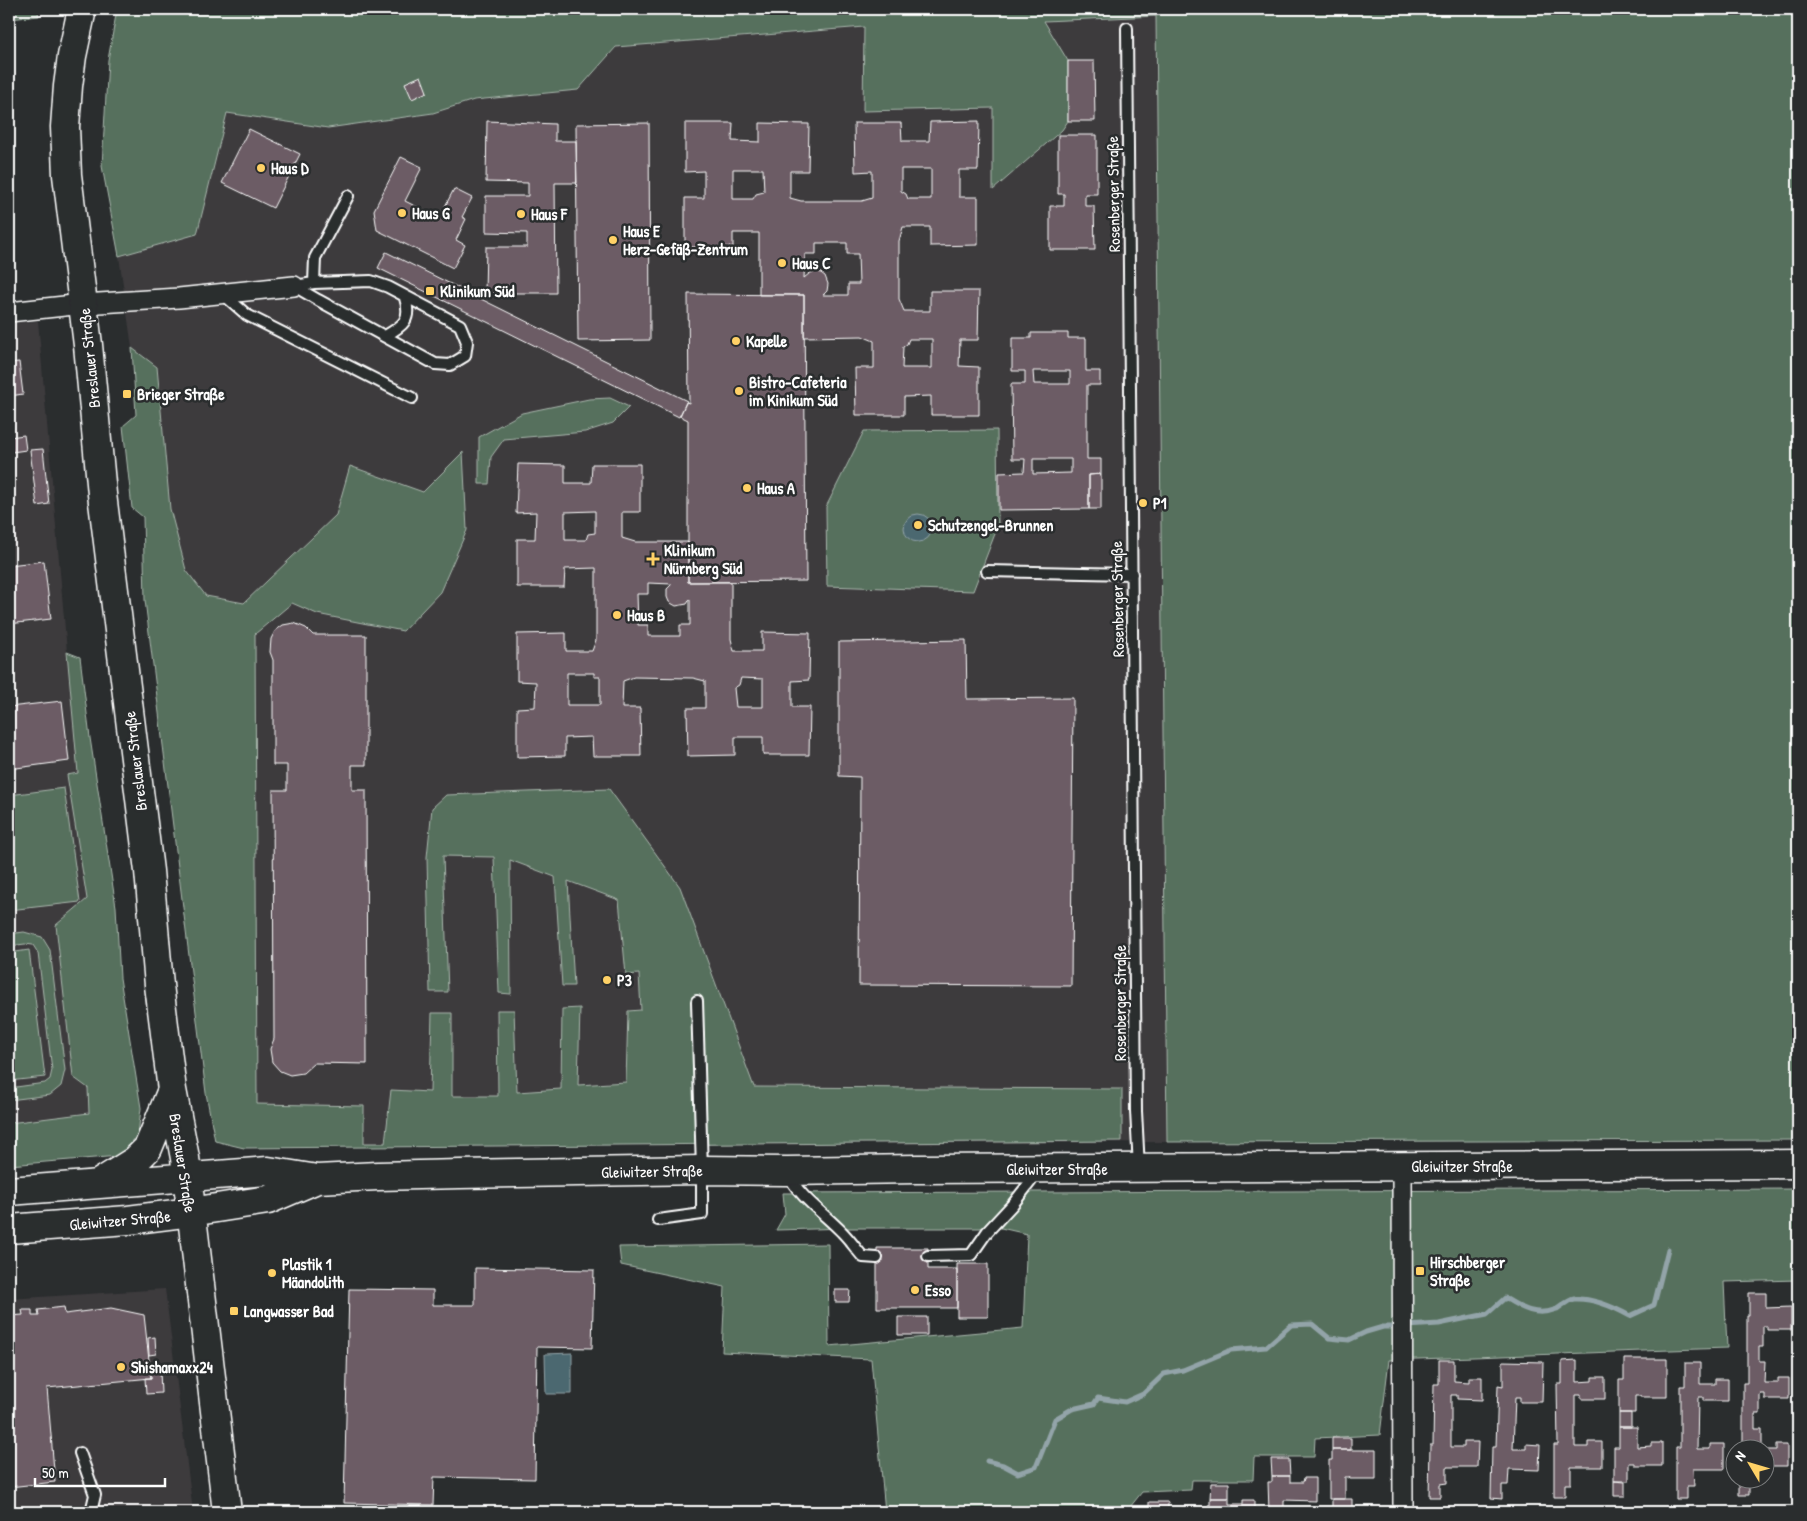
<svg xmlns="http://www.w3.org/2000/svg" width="1807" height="1521" viewBox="0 0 1807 1521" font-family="'Patrick Hand',sans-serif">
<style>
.built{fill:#3e3b3e}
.green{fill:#56705d;stroke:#aab8ae}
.water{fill:#4b686f;stroke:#93a4a9}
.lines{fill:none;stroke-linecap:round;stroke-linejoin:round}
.stream{stroke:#93a4a9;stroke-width:5}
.building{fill:#6c5c65;stroke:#fff;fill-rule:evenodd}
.lane-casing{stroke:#fff;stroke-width:14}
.street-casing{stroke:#fff;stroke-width:22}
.secondary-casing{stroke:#fff;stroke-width:31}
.lane{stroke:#2a2d2e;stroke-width:10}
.street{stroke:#2a2d2e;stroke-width:19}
.secondary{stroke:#2a2d2e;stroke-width:28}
.poi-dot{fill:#ffd166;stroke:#2a2d2e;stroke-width:2}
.labels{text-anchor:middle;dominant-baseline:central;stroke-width:5;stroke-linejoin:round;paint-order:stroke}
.poi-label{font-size:16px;font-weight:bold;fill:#fff;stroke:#2a2d2e;text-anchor:start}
.street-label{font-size:16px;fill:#fff;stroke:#2a2d2e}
</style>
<rect width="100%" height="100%" fill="#2a2d2e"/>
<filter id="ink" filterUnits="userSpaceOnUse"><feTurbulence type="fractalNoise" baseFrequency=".02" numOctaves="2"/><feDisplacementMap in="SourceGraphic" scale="10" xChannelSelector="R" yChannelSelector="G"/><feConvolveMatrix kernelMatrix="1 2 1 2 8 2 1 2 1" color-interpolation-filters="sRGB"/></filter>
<g filter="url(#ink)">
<!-- built -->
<path class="built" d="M 1157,16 L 1167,1142 L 244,1148 L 215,1141 L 206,1093 L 145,600 L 143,517 L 132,508 L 123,426 L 136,415 L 132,348 L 119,256 L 197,233 L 227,113 L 328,128 L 433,113 L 474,100 L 578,90 L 616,47 L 864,27 Z
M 38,321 L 67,652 L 138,1135 L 119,1156 L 9,1165 L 9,323 Z
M 165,1289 L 193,1512 L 9,1512 L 9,1299 Z"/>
<!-- green -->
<path class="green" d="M 9,9 L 37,9 L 39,16 L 9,19 Z
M 117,9 L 1798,9 L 1798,1140 L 1167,1142 L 1156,16 L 1044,21 L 1068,61 L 1068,121 L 1062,130 L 993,190 L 993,108 L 863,111 L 864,27 L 616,47 L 578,90 L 474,100 L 433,113 L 328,128 L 227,113 L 197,234 L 119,256 L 102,166 L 108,60 Z
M 132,348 L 157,367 L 170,509 L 186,570 L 206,596 L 244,603 L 336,515 L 350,466 L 423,492 L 463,452 L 467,530 L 440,592 L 403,631 L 317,614 L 292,603 L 255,634 L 257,1104 L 364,1106 L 364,1143 L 385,1143 L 391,1090 L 430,1092 L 432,1013 L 452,1013 L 452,1096 L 498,1096 L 497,1010 L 514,1010 L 517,1092 L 561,1089 L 562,1009 L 580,1008 L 578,1085 L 626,1082 L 628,1011 L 641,1010 L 639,974 L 626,975 L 619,900 L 568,881 L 574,986 L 562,986 L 555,877 L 510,860 L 511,994 L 499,993 L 494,857 L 443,856 L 448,992 L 430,992 L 427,857 L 432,808 L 446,795 L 609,789 L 680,887 L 754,1087 L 1122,1089 L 1122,1141 L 244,1148 L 215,1141 L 206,1093 L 145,600 L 143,517 L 132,508 L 123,426 L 136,415 Z
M 610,398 L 629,407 L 613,423 L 585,432 L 504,439 L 491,457 L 489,484 L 479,484 L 479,437 L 522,413 L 589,399 Z
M 997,430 L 998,526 L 973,591 L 827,586 L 826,507 L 864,431 Z
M 67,652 L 80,657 L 90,738 L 116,907 L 120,978 L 141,1108 L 138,1135 L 119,1156 L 9,1165 L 9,1123 L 89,1113 L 88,1088 L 73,1077 L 56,925 L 87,899 L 67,775 L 78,773 Z
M 64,788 L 80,902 L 9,910 L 9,795 Z
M 24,932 L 42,937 L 50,950 L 65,1070 L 61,1086 L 50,1095 L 9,1100 L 9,1088 L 45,1083 L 50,1079 L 52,1070 L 38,953 L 33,945 L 25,944 L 9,946 L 9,934 Z
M 29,950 L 45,1077 L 9,1081 L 9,953 Z
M 1798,1189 L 1798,1280 L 1724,1282 L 1727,1348 L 1389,1360 L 1380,1435 L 1315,1438 L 1314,1457 L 1254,1457 L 1253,1480 L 1192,1480 L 1191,1490 L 1142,1492 L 1126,1512 L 885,1512 L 871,1359 L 722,1352 L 725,1287 L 621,1265 L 619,1247 L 828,1244 L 829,1346 L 1023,1328 L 1027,1234 L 1001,1228 L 850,1228 L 776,1230 L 785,1214 L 783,1193 Z"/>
<!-- water -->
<path class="water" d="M904 528a14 14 0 1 1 28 0a14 14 0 1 1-28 0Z
M 572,1353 L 572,1394 L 546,1394 L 545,1354 Z"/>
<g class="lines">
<!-- stream -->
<path class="stream" d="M 1407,1326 L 1439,1324 L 1487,1314 L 1505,1298 C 1523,1309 1536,1317 1557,1309 C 1562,1306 1568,1300 1574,1299 C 1593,1298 1614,1307 1630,1316 L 1654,1305 L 1668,1249
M 987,1461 L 1003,1465 L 1018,1473 L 1036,1467 L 1055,1419 L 1072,1409 L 1094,1404 L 1098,1398 L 1125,1402 L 1143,1394 L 1164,1374 L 1183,1370 L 1231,1350 L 1266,1347 L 1291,1325 L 1312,1324 L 1329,1338 L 1349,1340 L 1366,1332 L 1383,1327 L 1398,1327"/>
</g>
<!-- building -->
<path class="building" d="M 1068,61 L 1094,61 L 1095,121 L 1068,121 Z
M 421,76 L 427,92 L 412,99 L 405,83 Z
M 487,121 L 555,124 L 555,141 L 576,141 L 577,183 L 555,183 L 556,293 L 485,293 L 486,247 L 527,247 L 527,233 L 486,232 L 486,196 L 528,196 L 528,183 L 486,182 Z
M 979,121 L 978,170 L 959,170 L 959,197 L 978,197 L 978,245 L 930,246 L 930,227 L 903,227 L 899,241 L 899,299 L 904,311 L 930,311 L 930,291 L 979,291 L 978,340 L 960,340 L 959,366 L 979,367 L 979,415 L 931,415 L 931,396 L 904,397 L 904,415 L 856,415 L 855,368 L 874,368 L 874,341 L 862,336 L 804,337 L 804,295 L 759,295 L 759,233 L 733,233 L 733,247 L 685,247 L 685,198 L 704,198 L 704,171 L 685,172 L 685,123 L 733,123 L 732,141 L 760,142 L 760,123 L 809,124 L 808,171 L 790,171 L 790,198 L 801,201 L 862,201 L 872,198 L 872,171 L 855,172 L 854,123 L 901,123 L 902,141 L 929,141 L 930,122 ZM 733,169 L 763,169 L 764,192 L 756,194 L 753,199 L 733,199 ZM 901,169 L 931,169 L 931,199 L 908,199 L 906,194 L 901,191 ZM 816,243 L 847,243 L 847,254 L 858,254 L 859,284 L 848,284 L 848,295 L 823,295 L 827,291 L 828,284 L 825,276 L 818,271 L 810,273 L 804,278 L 805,254 L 816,254 ZM 909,339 L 932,339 L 932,368 L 902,368 L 903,347 L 907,344 Z
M 649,123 L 650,340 L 578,341 L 576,124 Z
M 249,129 L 300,154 L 273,208 L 222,183 Z
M 1058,135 L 1097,135 L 1097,194 L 1085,194 L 1085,206 L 1094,206 L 1095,250 L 1050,250 L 1050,206 L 1064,206 L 1064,194 L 1058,194 Z
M 401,157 L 422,167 L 405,201 L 439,218 L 454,189 L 472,198 L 462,217 L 466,219 L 456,240 L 465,245 L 453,268 L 377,230 L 374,210 Z
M 9,252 L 12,292 L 9,293 Z
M 386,252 L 687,401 L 679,417 L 378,268 Z
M 688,294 L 804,295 L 806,581 L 688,582 L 688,420 L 680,416 L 686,402 L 689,403 Z
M 1031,333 L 1068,333 L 1068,338 L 1086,338 L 1086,371 L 1100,371 L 1100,385 L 1087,385 L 1087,459 L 1101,459 L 1101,474 L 1089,475 L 1089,509 L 999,510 L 999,473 L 1024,472 L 1025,459 L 1012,459 L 1011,384 L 1025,384 L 1025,371 L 1012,371 L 1012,338 L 1031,338 ZM 1033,371 L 1070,371 L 1070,384 L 1034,384 ZM 1033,459 L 1071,459 L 1071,473 L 1033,474 Z
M 19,362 L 23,394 L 10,396 L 9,363 Z
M 24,435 L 26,450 L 12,452 L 10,437 Z
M 43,449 L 49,504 L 37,506 L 30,450 Z
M 518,464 L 565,465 L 565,483 L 591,483 L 592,464 L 640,464 L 640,512 L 622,512 L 622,538 L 635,542 L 688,542 L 688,582 L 731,582 L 731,639 L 734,651 L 762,651 L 762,632 L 810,633 L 809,680 L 792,681 L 792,707 L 810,707 L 809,755 L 763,755 L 763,737 L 735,737 L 735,755 L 688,756 L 687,708 L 705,708 L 705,681 L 693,678 L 634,677 L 623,681 L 622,708 L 640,708 L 641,756 L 593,756 L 592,737 L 565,738 L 565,756 L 517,757 L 517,708 L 535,707 L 536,682 L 517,681 L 517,634 L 566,633 L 566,651 L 592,651 L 596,640 L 596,568 L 565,569 L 564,587 L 517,587 L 517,539 L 535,539 L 536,512 L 516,513 ZM 595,511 L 595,533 L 588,534 L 586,540 L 565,540 L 565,512 ZM 648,583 L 672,584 L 667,589 L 667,597 L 669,602 L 676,606 L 687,604 L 690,599 L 690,625 L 680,625 L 680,636 L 648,636 L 648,625 L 638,625 L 637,594 L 648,594 ZM 567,673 L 594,673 L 594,677 L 600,677 L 600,705 L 567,705 ZM 741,678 L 763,679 L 763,707 L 736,707 L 734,688 L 739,685 Z
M 1101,474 L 1101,509 L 1089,509 L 1089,475 Z
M 44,561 L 51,619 L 9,624 L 9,565 Z
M 294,623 L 306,628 L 313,635 L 366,635 L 366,765 L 352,765 L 352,790 L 366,790 L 367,1064 L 314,1063 L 303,1073 L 290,1075 L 280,1071 L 272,1062 L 270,1049 L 274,1039 L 273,790 L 287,790 L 287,765 L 273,765 L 273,660 L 270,652 L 271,639 L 275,631 L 283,625 Z
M 966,640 L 967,699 L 1073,698 L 1071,986 L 859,985 L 860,777 L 839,776 L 839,642 Z
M 62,701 L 69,761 L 9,769 L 9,707 Z
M 877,1248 L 928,1248 L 928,1269 L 957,1269 L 957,1308 L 877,1308 Z
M 957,1264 L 988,1264 L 988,1317 L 957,1317 Z
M 475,1268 L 594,1270 L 592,1348 L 537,1347 L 535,1479 L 434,1477 L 433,1505 L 344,1503 L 349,1289 L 433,1290 L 433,1305 L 475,1305 Z
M 835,1290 L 850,1290 L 849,1302 L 835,1302 Z
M 1749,1293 L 1766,1293 L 1766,1308 L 1791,1307 L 1791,1330 L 1767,1330 L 1767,1326 L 1763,1326 L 1763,1347 L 1759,1347 L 1759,1361 L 1765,1361 L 1764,1383 L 1778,1383 L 1778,1378 L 1789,1378 L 1789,1399 L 1765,1399 L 1765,1394 L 1760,1394 L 1760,1414 L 1755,1414 L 1755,1429 L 1762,1429 L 1762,1448 L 1743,1448 L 1743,1383 L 1747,1383 L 1747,1315 L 1749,1315 Z
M 64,1307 L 65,1314 L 111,1308 L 144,1315 L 151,1378 L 47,1388 L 55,1482 L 9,1487 L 9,1316 L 23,1315 L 22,1310 L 32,1310 L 32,1316 L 39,1316 L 38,1310 Z
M 898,1317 L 927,1317 L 927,1335 L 898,1335 Z
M 155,1337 L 156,1354 L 149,1355 L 148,1338 Z
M 1624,1359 L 1667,1359 L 1667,1397 L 1640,1397 L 1640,1396 L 1635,1396 L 1635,1413 L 1619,1413 L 1619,1380 L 1624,1380 Z
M 1439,1360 L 1454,1360 L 1454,1381 L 1469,1382 L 1469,1377 L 1482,1377 L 1482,1400 L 1457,1399 L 1457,1395 L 1451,1395 L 1451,1447 L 1464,1447 L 1464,1442 L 1478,1442 L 1477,1467 L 1447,1467 L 1447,1483 L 1440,1484 L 1440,1497 L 1429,1497 L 1430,1445 L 1433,1445 L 1434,1384 L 1439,1384 Z
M 1577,1360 L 1577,1382 L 1592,1381 L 1592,1377 L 1605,1377 L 1605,1399 L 1581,1399 L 1581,1395 L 1575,1395 L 1575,1447 L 1588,1447 L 1588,1442 L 1602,1442 L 1602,1467 L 1571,1467 L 1571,1484 L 1565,1484 L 1565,1497 L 1554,1497 L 1554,1445 L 1558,1445 L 1557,1384 L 1562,1384 L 1562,1361 Z
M 1503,1361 L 1543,1362 L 1542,1402 L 1520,1402 L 1520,1397 L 1515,1397 L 1513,1449 L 1526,1449 L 1526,1444 L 1540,1445 L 1539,1470 L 1509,1469 L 1508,1485 L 1502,1485 L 1502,1499 L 1491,1498 L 1492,1447 L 1496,1447 L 1498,1385 L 1503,1386 Z
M 1685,1363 L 1700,1363 L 1700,1384 L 1715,1384 L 1715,1379 L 1728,1379 L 1728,1401 L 1703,1401 L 1703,1397 L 1698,1397 L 1697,1449 L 1710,1449 L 1710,1444 L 1724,1444 L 1724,1469 L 1693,1469 L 1694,1486 L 1687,1486 L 1687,1499 L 1676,1499 L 1676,1447 L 1680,1447 L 1680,1386 L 1685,1386 Z
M 151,1371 L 160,1371 L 161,1393 L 146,1394 L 145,1378 L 151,1378 Z
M 1619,1413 L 1631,1413 L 1631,1427 L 1619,1427 Z
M 1619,1427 L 1637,1427 L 1637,1447 L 1651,1446 L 1651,1443 L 1662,1443 L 1662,1466 L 1635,1466 L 1635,1463 L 1629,1463 L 1629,1481 L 1614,1481 L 1614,1447 L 1619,1447 Z
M 1332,1438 L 1351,1438 L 1351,1450 L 1332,1450 Z
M 1776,1445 L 1787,1445 L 1787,1466 L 1764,1466 L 1764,1450 L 1776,1450 Z
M 1332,1450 L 1376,1450 L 1376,1479 L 1349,1479 L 1350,1477 L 1345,1477 L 1345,1499 L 1329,1499 L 1329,1460 L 1332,1460 Z
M 1271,1459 L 1289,1459 L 1290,1476 L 1272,1476 Z
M 1272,1476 L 1290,1476 L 1290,1482 L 1303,1482 L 1304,1478 L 1315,1478 L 1315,1501 L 1284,1500 L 1284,1512 L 1269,1512 L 1268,1482 L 1272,1482 Z
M 1739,1478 L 1749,1478 L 1749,1495 L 1739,1495 Z
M 1614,1481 L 1625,1482 L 1625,1496 L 1614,1496 Z
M 1211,1483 L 1229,1483 L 1229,1498 L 1210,1498 Z
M 1210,1498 L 1229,1498 L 1229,1504 L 1243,1504 L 1243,1500 L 1254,1500 L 1254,1512 L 1208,1512 L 1208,1505 L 1210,1505 Z
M 1332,1499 L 1352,1499 L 1352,1512 L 1332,1512 Z
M 1149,1502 L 1168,1502 L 1168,1512 L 1149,1512 Z"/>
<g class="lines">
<!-- lane casing -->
<g class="lane-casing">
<path id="lane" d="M 1127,28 L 1136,1111 L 1139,1168
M 371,281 L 388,287 L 460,325 L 467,342 L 465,356 L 450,365 L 435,364 L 318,300 L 294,286 L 314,283 Z
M 314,283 L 315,258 L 348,196
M 223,294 L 247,315 L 412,398
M 385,336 C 403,326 412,320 405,298
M 987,571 L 1132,574
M 788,1174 C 799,1197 825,1214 842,1232 C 850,1240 856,1249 863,1257 L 877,1258
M 658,1220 L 702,1214 L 702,1170 L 697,1001
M 928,1256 L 971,1255 L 987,1232 L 1013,1204 L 1038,1172
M 80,1453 L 95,1495 L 91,1512"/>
</g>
<!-- street casing -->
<g class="street-casing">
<path id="street" d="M 9,312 L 83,304 L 179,298 L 294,286
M 1402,1166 L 1403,1512"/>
</g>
<!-- secondary casing -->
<g class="secondary-casing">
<path id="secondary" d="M 82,9 L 72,56 L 68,86 L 65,127 L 67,175 L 88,345 L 102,494 L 149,871 L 159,985 L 172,1090 L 185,1158 L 227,1512
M 101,1182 L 136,1160 L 148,1148 L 172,1090
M 9,1191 L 268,1171 L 317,1179 L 378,1176 L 460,1174 L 702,1170 L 787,1171 L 916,1169 L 1798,1164
M 9,1229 L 128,1220 L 191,1212 L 268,1200 L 317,1179"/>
</g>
<!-- lane -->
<use href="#lane" class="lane"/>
<!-- street -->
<use href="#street" class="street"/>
<!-- secondary -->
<use href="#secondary" class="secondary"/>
</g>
</g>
<!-- markers -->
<g class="poi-dot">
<circle cx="261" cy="168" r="5"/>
<circle cx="402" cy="213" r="5"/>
<circle cx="521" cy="214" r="5"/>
<circle cx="613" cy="240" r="5"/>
<circle cx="782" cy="263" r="5"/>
<rect x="425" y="286" width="10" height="10" rx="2.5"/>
<circle cx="736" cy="341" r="5"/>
<circle cx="739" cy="391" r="5"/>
<rect x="122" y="389" width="10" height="10" rx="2.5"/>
<circle cx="747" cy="488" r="5"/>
<circle cx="1143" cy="503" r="5"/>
<circle cx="918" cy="525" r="5"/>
<path d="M650.5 551.5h5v5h5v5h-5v5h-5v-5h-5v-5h5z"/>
<circle cx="617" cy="615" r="5"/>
<circle cx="607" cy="980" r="5"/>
<rect x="1415" y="1266" width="10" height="10" rx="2.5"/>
<circle cx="272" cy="1273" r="5"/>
<circle cx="915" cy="1290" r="5"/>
<rect x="229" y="1306" width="10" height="10" rx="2.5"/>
<circle cx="121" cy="1367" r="5"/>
</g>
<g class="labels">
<!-- poi labels -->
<g class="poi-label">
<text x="271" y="168">Haus D</text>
<text x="412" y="213">Haus G</text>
<text x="531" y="214">Haus F</text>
<text x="623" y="231">Haus E<tspan x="623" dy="18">Herz-Gefäß-Zentrum</tspan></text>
<text x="792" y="263">Haus C</text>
<text x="440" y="291">Klinikum Süd</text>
<text x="746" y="341">Kapelle</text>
<text x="749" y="382">Bistro-Cafeteria<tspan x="749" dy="18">im Kinikum Süd</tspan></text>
<text x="137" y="394">Brieger Straße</text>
<text x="757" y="488">Haus A</text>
<text x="1153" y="503">P1</text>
<text x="928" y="525">Schutzengel-Brunnen</text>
<text x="664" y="550">Klinikum<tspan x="664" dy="18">Nürnberg Süd</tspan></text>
<text x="627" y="615">Haus B</text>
<text x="617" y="980">P3</text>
<text x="1430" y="1262">Hirschberger<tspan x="1430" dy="18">Straße</tspan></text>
<text x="282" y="1264">Plastik 1<tspan x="282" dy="18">Mäandolith</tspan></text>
<text x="925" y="1290">Esso</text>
<text x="244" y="1311">Langwasser Bad</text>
<text x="131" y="1367">Shishamaxx24</text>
</g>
<!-- street labels -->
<g class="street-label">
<text transform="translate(1113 194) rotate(-91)">Rosenberger Straße</text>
<text transform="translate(89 358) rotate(-96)">Breslauer Straße</text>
<text transform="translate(1117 599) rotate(-91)">Rosenberger Straße</text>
<text transform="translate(135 761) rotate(-97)">Breslauer Straße</text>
<text transform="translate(1120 1003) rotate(-90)">Rosenberger Straße</text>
<text transform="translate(183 1163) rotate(81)">Breslauer Straße</text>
<text x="1462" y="1166">Gleiwitzer Straße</text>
<text x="1057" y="1169">Gleiwitzer Straße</text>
<text transform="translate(652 1171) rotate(-1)">Gleiwitzer Straße</text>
<text transform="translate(120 1220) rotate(-5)">Gleiwitzer Straße</text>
</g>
</g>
<!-- margin -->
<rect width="1807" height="1521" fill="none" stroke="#2a2d2e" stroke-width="30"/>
<rect x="15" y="15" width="1777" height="1491" fill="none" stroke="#fff" stroke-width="2" filter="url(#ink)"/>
<!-- north arrow -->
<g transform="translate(1750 1464) rotate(308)"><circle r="24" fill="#2a2d2e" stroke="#7f8182"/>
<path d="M0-4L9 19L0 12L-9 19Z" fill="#ffd166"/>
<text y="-8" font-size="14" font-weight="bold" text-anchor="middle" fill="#ffffff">N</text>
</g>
<!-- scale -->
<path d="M35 1478v8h130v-8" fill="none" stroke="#ffffff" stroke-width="2.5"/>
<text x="42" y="1478" font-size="15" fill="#ffffff" stroke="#2a2d2e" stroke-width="4" paint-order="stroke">50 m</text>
</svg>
